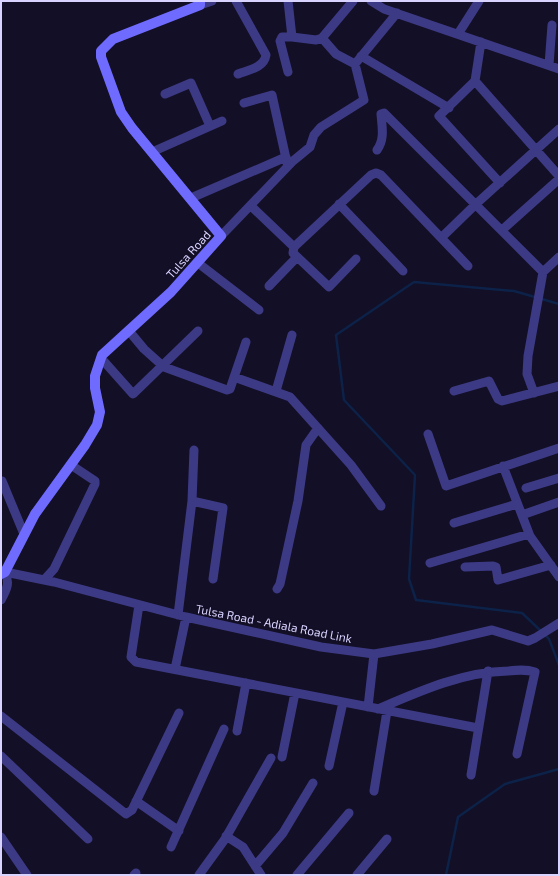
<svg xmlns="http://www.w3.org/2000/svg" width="560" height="876" viewBox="0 0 560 876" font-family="'Exo 2',sans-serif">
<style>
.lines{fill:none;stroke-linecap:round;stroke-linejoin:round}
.stream{stroke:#0c2248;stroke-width:2.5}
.minor{stroke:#3d3a85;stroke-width:9}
.secondary{stroke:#6f6bff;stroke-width:10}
.labels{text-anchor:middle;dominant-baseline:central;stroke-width:3.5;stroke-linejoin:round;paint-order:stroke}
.street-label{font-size:12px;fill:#d9d4ff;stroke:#130f26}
</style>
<rect width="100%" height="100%" fill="#130f26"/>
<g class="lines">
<!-- stream -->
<path class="stream" d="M 541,631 L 522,613 L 416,600 L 409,579 L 415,475 L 344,400 L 336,335 L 414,282 L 514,291 L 559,304
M 545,635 L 549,639 L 559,665
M 446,875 L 458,817 L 505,784 L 559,769"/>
<!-- minor -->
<path class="minor" d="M 236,1 L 266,55 C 264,68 248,70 238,74
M 288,1 L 292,37 L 316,40 L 322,38 L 353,1
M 371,1 L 384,9 L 559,69
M 200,5 L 212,1
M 458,34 L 479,1
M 322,38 L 336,54 L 355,64
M 481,42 L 475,81 L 439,116 L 500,183
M 361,56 L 449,108
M 549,65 L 552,25
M 288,72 L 280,41 L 282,37 L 292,37
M 475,81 L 559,176
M 165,94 L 191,83 L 210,126
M 244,103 L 272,95 L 287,163
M 377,150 C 385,139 382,127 381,114 L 384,113 L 543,272 L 559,257
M 152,152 L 222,121
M 191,198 L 286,157
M 339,204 L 403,271
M 251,206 L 294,247
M 502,230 L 559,179
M 221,236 L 293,161 L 310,147 L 314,135 L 321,127 L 364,100 L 355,64 L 397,13
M 442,237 L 476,204 L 559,129
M 356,259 L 329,287 L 293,253 L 294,247 L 371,175 L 376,173 L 381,175 L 468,266
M 198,263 L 259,310
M 269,286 L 297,257
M 129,331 L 144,349 L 164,367 L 227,390 L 230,389 L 246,342
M 101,358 L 133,394 L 198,331
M 234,377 L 290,397 L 351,465 L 381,506
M 276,391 L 292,335
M 454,391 L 489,381 L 498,399 L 502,401 L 559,386
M 534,393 L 527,374 L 528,356 L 543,272
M 428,434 L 446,486 L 559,448
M 503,466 L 530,536 L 559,577
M 2,481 L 24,534
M 526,488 L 559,478
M 192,501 L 223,508 L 213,579
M 522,515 L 559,502
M 454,523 L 517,504
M 430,563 L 529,534
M 465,567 L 493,566 L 496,567 L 498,580 L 551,565
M 5,572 L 54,582 L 186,617 L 321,647 L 374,654 L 432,644 L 492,630 L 528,641 L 535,638 L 559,623
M 44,580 L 54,569 L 95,484 L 95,481 L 71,465
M 277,589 L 280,584 L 298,501 L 306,445 L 318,428
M 1,600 C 7,589 10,583 5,572
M 139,605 L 131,657 L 136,662 L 478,728
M 178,615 L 192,501 L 194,450
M 175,669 L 186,617
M 368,707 L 374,654
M 378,709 C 420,691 462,672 508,671 C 517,670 526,669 535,672 L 517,754
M 1,716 L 126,814 L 132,810 L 179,713
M 237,731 L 246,683
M 1,756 L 88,839
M 282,757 L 295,693
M 329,766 L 343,702
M 471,775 L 488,671
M 374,791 L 387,711
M 136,801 L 179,831
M 226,836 L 243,847 L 261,875
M 1,837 L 27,875
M 171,847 L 224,729
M 255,866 L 283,833 L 313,783
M 134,875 L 136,873
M 199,875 L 225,839 L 271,758
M 297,875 L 349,813
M 357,875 L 387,839"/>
<!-- secondary -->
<path class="secondary" d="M 1,574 L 5,572 L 35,514 L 85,445 L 97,425 L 100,412 L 95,388 L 95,376 L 102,355 L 171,292 L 221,236 L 132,128 L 121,112 L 101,57 L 101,51 L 113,39 L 200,5 L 200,1"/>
</g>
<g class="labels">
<!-- street labels -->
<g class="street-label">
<text transform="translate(188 254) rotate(-48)">Tulsa Road</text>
<text transform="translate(274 623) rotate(11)">Tulsa Road - Adiala Road Link</text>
</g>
</g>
<!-- border -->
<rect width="560" height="876" fill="none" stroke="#d9d4ff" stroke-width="4"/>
</svg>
